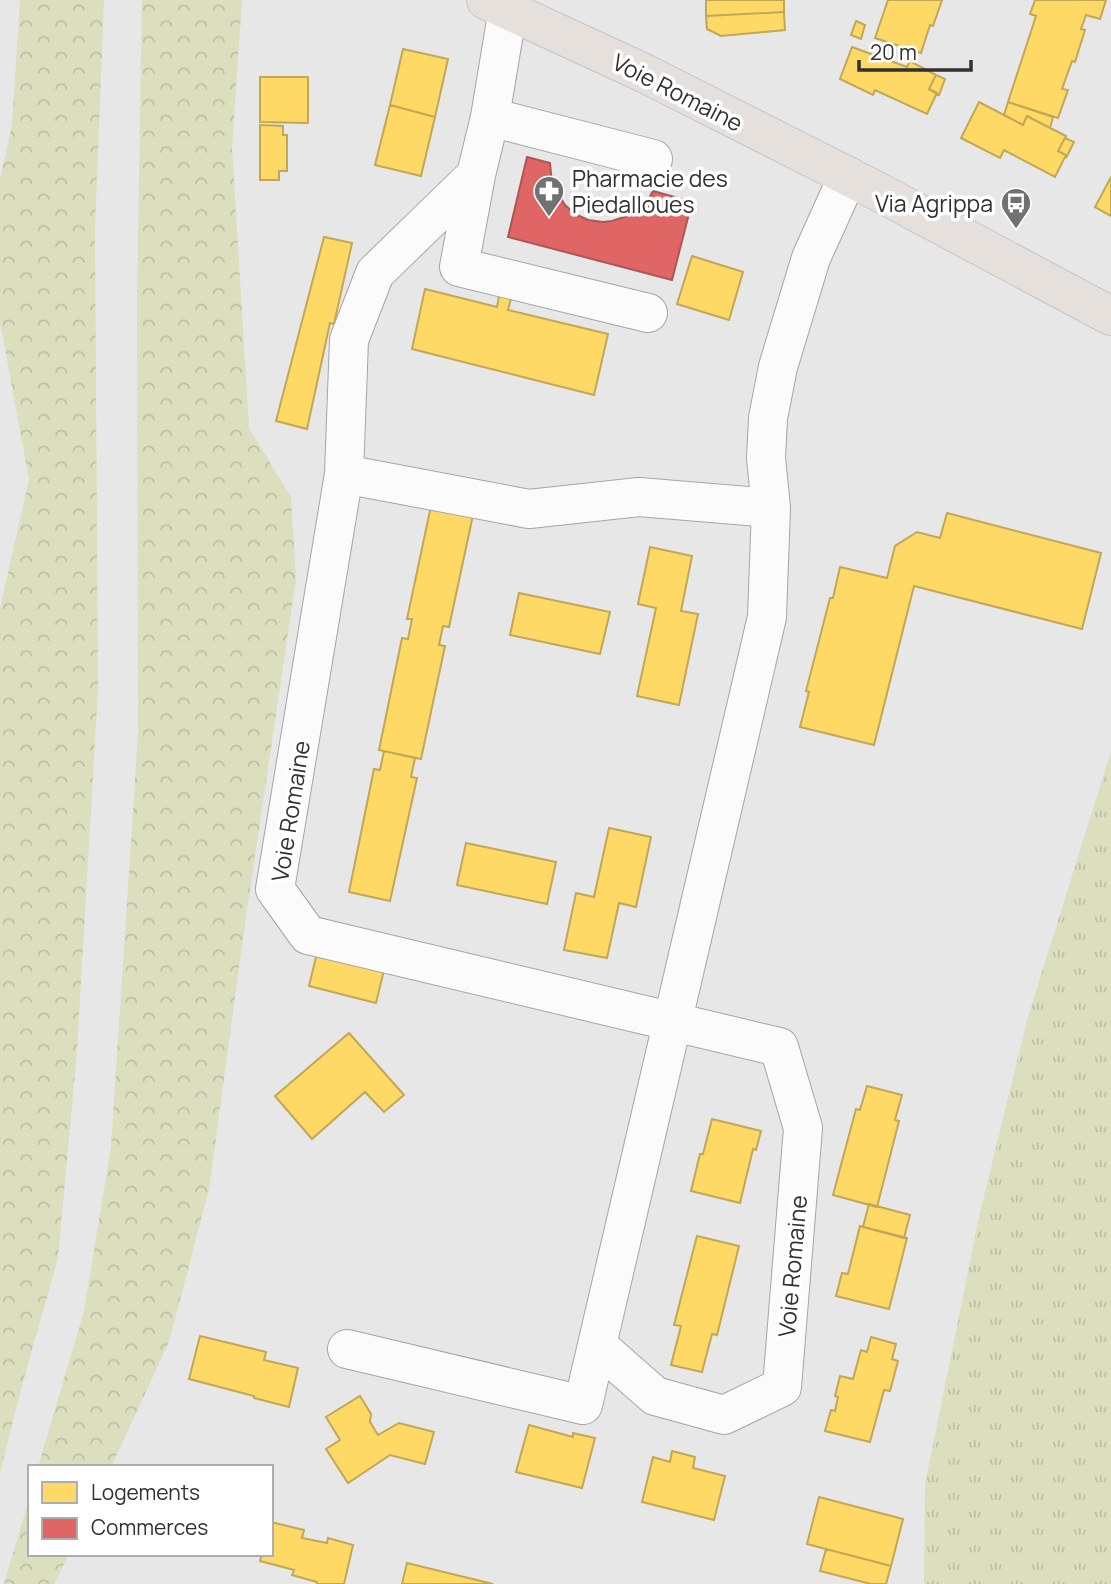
<svg xmlns="http://www.w3.org/2000/svg" width="1111" height="1584" viewBox="0 0 1111 1584" font-family="Manrope,sans-serif">
<style>
.grass{fill:url(#grass-tufts)}
.forest{fill:url(#forest-crowns)}
.homes{fill:#ffd966;stroke:#c1a756;stroke-width:2}
.shops{fill:#e06666;stroke:#ac5656;stroke-width:2}
.lines{fill:none;stroke-linecap:round;stroke-linejoin:round}
.minor-casing{stroke:#a5a5a5;stroke-width:40}
.major-casing{stroke:#c5c5c5;stroke-width:40}
.minor{stroke:#fbfbfb;stroke-width:38}
.major{stroke:#e5e0db;stroke-width:38}
.labels{text-anchor:middle;dominant-baseline:central;stroke-width:7;stroke-linejoin:round;paint-order:stroke}
.street-label{font-size:23px;fill:#313132;stroke:#fff}
.poi-label{font-size:23px;fill:#313132;stroke:#fff;text-anchor:start}
</style>
<defs>
<pattern id="grass-tufts" width="24" height="20" patternUnits="userSpaceOnUse" patternTransform="scale(1.75)"><rect width="24" height="20" fill="#dbdfbe"/><path d="M3 7l-1-3M5 7V3M7 7l1-3M15 17l-1-3M17 17v-4M19 17l1-3" fill="none" stroke="#bcc0a4"/></pattern>
<pattern id="forest-crowns" width="20" height="18" patternUnits="userSpaceOnUse" patternTransform="scale(1.75)"><rect width="20" height="18" fill="#dbdfbe"/><path d="M2 6a3 3 0 1 1 6 0M12 15a3 3 0 1 1 6 0" fill="none" stroke="#bcc0a4"/></pattern>
</defs>
<rect width="100%" height="100%" fill="#e7e7e7"/>
<!-- grass -->
<path class="grass" d="M 1111,751 L 1111,1584 L 924,1584 L 925,1484 L 980,1213 L 1027,1020 Z"/>
<!-- forest -->
<path class="forest" d="M 20,0 L 104,0 L 95,228 L 98,689 L 77,1051 L 58,1258 L 20,1393 L 0,1473 L 0,609 L 29,479 L 0,322 L 0,180 L 12,125 Z
M 142,0 L 242,0 L 232,147 L 249,428 L 291,497 L 296,579 L 245,924 L 209,1189 L 169,1342 L 111,1467 L 38,1467 L 84,1311 L 111,1147 L 138,735 L 137,298 Z
M 30,1496 L 30,1554 L 69,1554 L 54,1584 L 4,1584 Z"/>
<!-- homes -->
<path class="homes" d="M 706,0 L 784,0 L 784,12 L 706,16 Z
M 888,0 L 942,0 L 933,26 L 930,25 L 921,53 L 875,38 Z
M 1035,0 L 1106,0 L 1100,19 L 1086,15 L 1081,29 L 1085,30 L 1075,62 L 1072,61 L 1062,89 L 1068,90 L 1058,118 L 1008,102 L 1036,16 L 1030,14 Z
M 784,12 L 785,30 L 721,36 L 707,29 L 706,16 Z
M 856,21 L 865,25 L 861,39 L 851,35 Z
M 852,47 L 907,67 L 910,61 L 936,75 L 929,89 L 937,93 L 927,114 L 875,90 L 873,95 L 840,79 Z
M 403,49 L 448,59 L 435,117 L 390,105 Z
M 936,75 L 945,79 L 939,95 L 929,89 Z
M 260,77 L 308,77 L 308,123 L 260,122 Z
M 979,102 L 1023,125 L 1027,116 L 1066,136 L 1058,151 L 1066,155 L 1055,177 L 1004,150 L 1000,158 L 961,138 Z
M 1008,102 L 1053,117 L 1050,128 L 1027,116 L 1023,125 L 1004,115 Z
M 390,105 L 435,117 L 421,176 L 375,165 Z
M 260,125 L 283,126 L 283,135 L 287,135 L 287,171 L 279,171 L 279,180 L 260,180 Z
M 1065,138 L 1074,142 L 1066,158 L 1066,155 L 1058,151 Z
M 1111,177 L 1111,216 L 1095,207 Z
M 324,237 L 352,243 L 334,324 L 330,323 L 307,429 L 276,421 Z
M 692,256 L 743,272 L 729,320 L 677,304 Z
M 425,289 L 497,307 L 499,296 L 511,298 L 508,310 L 608,334 L 594,395 L 412,349 Z
M 431,506 L 473,515 L 449,627 L 443,626 L 439,645 L 445,646 L 421,759 L 379,750 L 402,638 L 408,639 L 412,619 L 407,619 Z
M 947,513 L 1101,553 L 1082,629 L 914,586 L 874,745 L 800,727 L 809,692 L 806,691 L 830,598 L 833,598 L 840,567 L 887,578 L 895,546 L 917,532 L 940,538 Z
M 650,547 L 692,556 L 681,611 L 698,614 L 679,705 L 637,696 L 656,608 L 638,604 Z
M 519,593 L 610,612 L 600,654 L 510,635 Z
M 384,751 L 415,758 L 411,777 L 417,778 L 390,901 L 349,892 L 374,769 L 380,770 Z
M 609,828 L 651,837 L 636,907 L 619,903 L 607,958 L 564,950 L 576,893 L 594,897 Z
M 466,843 L 556,862 L 547,904 L 457,885 Z
M 317,953 L 384,970 L 376,1003 L 309,986 Z
M 349,1033 L 404,1095 L 384,1112 L 365,1092 L 312,1139 L 275,1096 Z
M 867,1086 L 902,1095 L 895,1120 L 899,1121 L 877,1207 L 833,1195 L 856,1109 L 860,1110 Z
M 712,1119 L 761,1131 L 756,1150 L 753,1149 L 740,1203 L 691,1191 L 700,1154 L 703,1154 Z
M 869,1204 L 910,1215 L 904,1238 L 863,1227 Z
M 860,1226 L 907,1238 L 889,1309 L 836,1296 L 842,1273 L 848,1274 Z
M 697,1236 L 739,1246 L 717,1335 L 712,1334 L 702,1372 L 671,1365 L 681,1326 L 674,1325 Z
M 200,1336 L 266,1352 L 264,1360 L 298,1368 L 289,1407 L 254,1398 L 254,1396 L 189,1379 Z
M 871,1337 L 896,1344 L 892,1359 L 898,1361 L 890,1391 L 884,1390 L 870,1442 L 825,1431 L 831,1410 L 835,1411 L 838,1397 L 835,1396 L 840,1376 L 853,1379 L 861,1350 L 867,1352 Z
M 360,1396 L 371,1414 L 370,1422 L 378,1435 L 399,1423 L 434,1432 L 425,1464 L 390,1455 L 348,1483 L 326,1449 L 340,1440 L 326,1417 Z
M 529,1425 L 573,1437 L 573,1433 L 595,1438 L 582,1488 L 516,1472 Z
M 672,1451 L 695,1457 L 693,1468 L 725,1476 L 714,1520 L 642,1502 L 653,1457 L 670,1462 Z
M 819,1497 L 903,1519 L 891,1566 L 807,1544 Z
M 271,1522 L 304,1530 L 302,1538 L 327,1543 L 328,1538 L 353,1545 L 344,1584 L 317,1584 L 317,1582 L 292,1575 L 294,1570 L 260,1561 L 262,1554 L 271,1554 Z
M 826,1549 L 891,1566 L 886,1584 L 871,1584 L 820,1571 Z
M 407,1563 L 493,1584 L 402,1584 Z"/>
<!-- shops -->
<path class="shops" d="M 527,157 L 550,163 L 552,184 L 565,205 L 575,214 L 588,220 L 603,222 L 612,221 L 624,217 L 634,213 L 646,203 L 653,191 L 692,202 L 672,280 L 508,237 Z"/>
<g class="lines">
<!-- minor casing -->
<g class="minor-casing">
<path id="minor" d="M 508,9 L 490,117 L 476,175 L 459,267 L 648,313
M 490,117 L 653,159
M 476,175 L 375,273 L 349,340 L 344,474 L 529,509 L 639,497 L 771,508
M 344,474 L 275,889 L 308,935 L 779,1047 L 803,1128 L 782,1387 L 724,1415 L 655,1396 L 597,1345
M 347,1349 L 583,1405 L 767,617 L 771,508 L 766,458 L 768,418 L 778,367 L 811,258 L 848,176"/>
</g>
<!-- major casing -->
<g class="major-casing">
<path id="major" d="M 486,0 L 646,74 L 875,190 L 1111,316"/>
</g>
<!-- minor -->
<use href="#minor" class="minor"/>
<!-- major -->
<use href="#major" class="major"/>
</g>
<!-- icons -->
<defs>
<g id="pharmacy-pin" transform="scale(1.575)"><path d="M0 17L-7.5 6A9.5 9.5 0 1 1 7.5 6Z" fill="#717171" stroke="#fff"/><path d="M-2-6h4v4h4v4h-4v4h-4v-4h-4v-4h4Z" fill="#fff"/></g>
<g id="bus-pin" transform="scale(1.575)"><path d="M0 17L-7.5 6A9.5 9.5 0 1 1 7.5 6Z" fill="#717171" stroke="#fff"/><path d="M-5-6H5V4H4V6H2V4H-2V6H-4V4H-5ZM-3.5-4V0h7V-4ZM-3.5 1.2v1.5H-2V1.2ZM2 1.2v1.5H3.5V1.2Z" fill="#fff"/></g>
</defs>
<g fill-rule="evenodd">
<use href="#pharmacy-pin" x="549" y="191"/>
<use href="#bus-pin" x="1016" y="203"/>
</g>
<g class="labels">
<!-- street labels -->
<g class="street-label">
<text transform="translate(678 92) rotate(27)">Voie Romaine</text>
<text transform="translate(290 811) rotate(-81)">Voie Romaine</text>
<text transform="translate(792 1266) rotate(-85)">Voie Romaine</text>
</g>
<!-- poi labels -->
<g class="poi-label">
<text x="572" y="178">Pharmacie des<tspan x="572" dy="26">Piedalloues</tspan></text>
<text x="993" y="203" text-anchor="end">Via Agrippa</text>
</g>
</g>
<!-- legend -->
<rect x="28" y="1465" width="245" height="91" fill="#ffffff" stroke="#adadad" stroke-width="2"/>
<rect x="42" y="1482" width="35" height="21" fill="#ffd966" stroke="#adadad" stroke-width="2"/>
<text x="91" y="1500" font-size="21" fill="#313132">Logements</text>
<rect x="42" y="1518" width="35" height="21" fill="#e06666" stroke="#adadad" stroke-width="2"/>
<text x="91" y="1535" font-size="21" fill="#313132">Commerces</text>
<!-- scale -->
<path d="M859 60v10h112v-10" fill="none" stroke="#313132" stroke-width="3.5"/>
<text x="870" y="60" font-size="21" fill="#313132" stroke="#ffffff" stroke-width="5" paint-order="stroke">20 m</text>
</svg>
